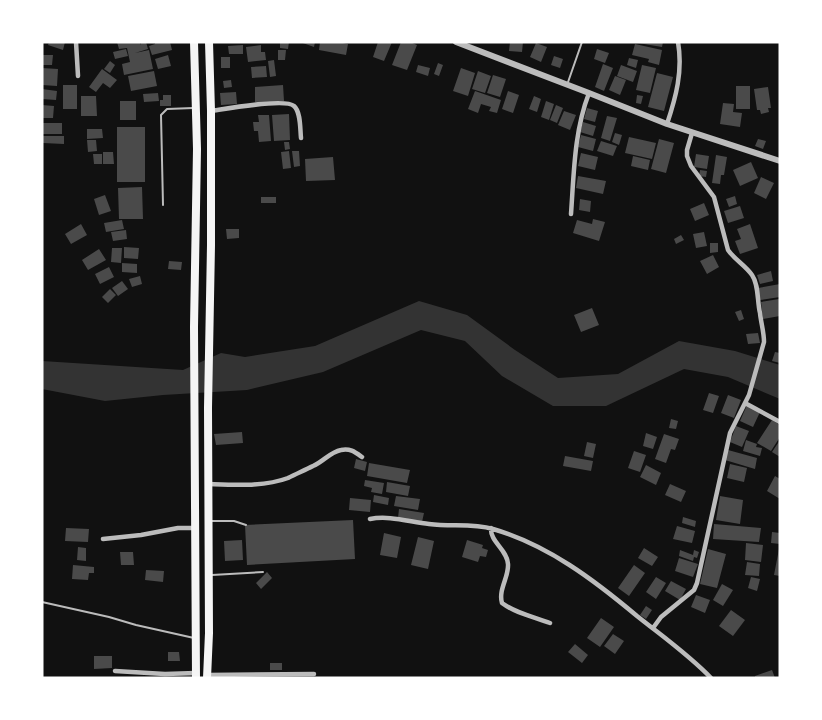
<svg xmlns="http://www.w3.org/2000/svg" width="822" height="720" viewBox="0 0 822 720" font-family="'Exo 2',sans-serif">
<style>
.water{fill:#333}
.building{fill:#4a4a4a}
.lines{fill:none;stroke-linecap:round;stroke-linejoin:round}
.service{stroke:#bcbcbc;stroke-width:2}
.minor{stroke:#bcbcbc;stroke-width:4.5}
.tertiary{stroke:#bcbcbc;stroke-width:6}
.trunk{stroke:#f5f5f5;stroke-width:8}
</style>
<rect width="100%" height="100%" fill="#111"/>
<!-- water -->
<path class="water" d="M 419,301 L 467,315 L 515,350 L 558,378 L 618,374 L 679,341 L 735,351 L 780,365 L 780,399 L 728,377 L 684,369 L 606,406 L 553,406 L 502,376 L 465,341 L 421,330 L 323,372 L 247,390 L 163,395 L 105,401 L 42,389 L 42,361 L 183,370 L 221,353 L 245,357 L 315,346 Z"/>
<!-- building -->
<path class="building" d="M 49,42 L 65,42 L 63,50 L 48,45 Z
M 117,42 L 140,42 L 140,45 L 141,42 L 146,42 L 148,49 L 135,53 L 149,50 L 153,69 L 124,75 L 122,64 L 130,62 L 127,48 L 119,49 Z
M 155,42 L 170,42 L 172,50 L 152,55 L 149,46 L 155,44 Z
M 280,42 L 289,42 L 288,49 L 280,48 Z
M 300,42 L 315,42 L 314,47 Z
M 320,42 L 338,42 L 348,44 L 346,55 L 319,50 Z
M 378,42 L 392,42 L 384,61 L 373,57 Z
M 401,42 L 410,42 L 417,45 L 407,70 L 392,65 Z
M 510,42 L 523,42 L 522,52 L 509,51 Z
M 639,42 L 663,42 L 662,47 L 638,43 Z
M 536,43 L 547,47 L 541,62 L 530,57 Z
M 635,44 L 662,50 L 659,65 L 648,62 L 649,59 L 632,55 Z
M 243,45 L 243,54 L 229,54 L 228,46 Z
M 261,45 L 261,52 L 265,52 L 266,60 L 248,62 L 246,47 Z
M 126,49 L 128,56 L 115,59 L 113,52 Z
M 597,49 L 609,53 L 605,63 L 594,59 Z
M 278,50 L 286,50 L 285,60 L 278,60 Z
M 42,55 L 53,55 L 52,65 L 42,65 Z
M 168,55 L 171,66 L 158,69 L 155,59 Z
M 554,56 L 563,59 L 560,68 L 551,65 Z
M 221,57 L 230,57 L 230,68 L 221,68 Z
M 629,58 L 638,60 L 636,68 L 627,65 Z
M 274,60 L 276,76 L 270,77 L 268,61 Z
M 110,61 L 115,65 L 110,73 L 104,69 Z
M 438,63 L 443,65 L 439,76 L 434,74 Z
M 603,64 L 613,68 L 604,91 L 595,87 Z
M 418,65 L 430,68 L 428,76 L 416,72 Z
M 621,65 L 637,71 L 633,82 L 617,76 Z
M 642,65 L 656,68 L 650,93 L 636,90 Z
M 266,66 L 267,77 L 252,78 L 251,67 Z
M 42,68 L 58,69 L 57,86 L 42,85 Z
M 461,68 L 475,73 L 468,96 L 453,91 Z
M 102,69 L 117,80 L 110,88 L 103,83 L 96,92 L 89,87 Z
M 154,71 L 157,86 L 131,91 L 128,76 Z
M 478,71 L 491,76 L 485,93 L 472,89 Z
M 657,73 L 673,77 L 664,111 L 648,107 Z
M 493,75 L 506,79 L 500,97 L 487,93 Z
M 615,76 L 626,80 L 620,95 L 609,90 Z
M 231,80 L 232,87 L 224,88 L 223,81 Z
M 63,85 L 77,85 L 77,109 L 63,109 Z
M 283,85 L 284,101 L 255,102 L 255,87 Z
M 736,86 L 750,86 L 750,109 L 736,109 Z
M 768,87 L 771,108 L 768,108 L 769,112 L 761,114 L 760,110 L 757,110 L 754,89 Z
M 42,89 L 57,91 L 56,100 L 42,99 Z
M 475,91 L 501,100 L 497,113 L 489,111 L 491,107 L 481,104 L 478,113 L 468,109 Z
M 508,91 L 519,95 L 513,113 L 502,109 Z
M 236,92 L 237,104 L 221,105 L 220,93 Z
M 158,93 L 159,101 L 144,102 L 143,94 Z
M 163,95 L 171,95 L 171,106 L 160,106 L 160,100 L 163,100 Z
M 637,95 L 643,96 L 641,104 L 636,103 Z
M 81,96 L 96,96 L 97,116 L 81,116 Z
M 534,96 L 541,99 L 537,112 L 529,109 Z
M 120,101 L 136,101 L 136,120 L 120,120 Z
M 546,101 L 554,104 L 549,120 L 541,117 Z
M 723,103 L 734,104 L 733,112 L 742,113 L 740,127 L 720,124 Z
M 42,105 L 54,106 L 53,118 L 42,118 Z
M 556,105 L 563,108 L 557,123 L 550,120 Z
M 587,108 L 598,111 L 595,122 L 584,119 Z
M 564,111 L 576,115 L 570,130 L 558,125 Z
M 289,114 L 290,140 L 274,141 L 272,115 Z
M 258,115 L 269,115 L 271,141 L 259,142 L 258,131 L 254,131 L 253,122 L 259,122 Z
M 607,116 L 617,118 L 610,141 L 601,138 Z
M 583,122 L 596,126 L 593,136 L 580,132 Z
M 42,123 L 62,123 L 62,134 L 42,134 Z
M 117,127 L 145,127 L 145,182 L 117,182 Z
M 87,129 L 102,129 L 103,138 L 87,139 Z
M 615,133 L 622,135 L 619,145 L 612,142 Z
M 581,135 L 596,139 L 593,151 L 578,147 Z
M 43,136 L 64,136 L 64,144 L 43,143 Z
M 629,137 L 656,143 L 652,159 L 625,153 Z
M 659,139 L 674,143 L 666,173 L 651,169 Z
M 758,139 L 766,141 L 763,149 L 755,146 Z
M 87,140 L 96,140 L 97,151 L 88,152 Z
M 601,141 L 617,146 L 613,156 L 597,151 Z
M 284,142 L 289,142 L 290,149 L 285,150 Z
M 289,151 L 291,168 L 283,169 L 281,152 Z
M 292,151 L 299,151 L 300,166 L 294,167 Z
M 103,152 L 113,152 L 114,164 L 103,164 Z
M 581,153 L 598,157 L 595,170 L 578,166 Z
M 93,154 L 102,154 L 102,164 L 94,164 Z
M 696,154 L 709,156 L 707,169 L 694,167 Z
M 716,155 L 727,157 L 724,175 L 721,175 L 720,184 L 712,183 Z
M 633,156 L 650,160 L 648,170 L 631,166 Z
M 333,157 L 335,180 L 306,181 L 305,159 Z
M 751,162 L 758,178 L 740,186 L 733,170 Z
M 700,170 L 707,171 L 706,177 L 699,176 Z
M 578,176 L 606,181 L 603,194 L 576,188 Z
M 761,177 L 774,183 L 766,199 L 754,193 Z
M 142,187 L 143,219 L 119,219 L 118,188 Z
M 105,195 L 111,211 L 99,215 L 94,199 Z
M 735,196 L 737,204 L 729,207 L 726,199 Z
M 261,197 L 276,197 L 276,203 L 261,203 Z
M 580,199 L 591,201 L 590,212 L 579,210 Z
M 704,203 L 709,215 L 695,221 L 690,209 Z
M 740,206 L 744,218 L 728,223 L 724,211 Z
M 593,219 L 605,222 L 599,241 L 573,233 L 577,220 L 592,224 Z
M 122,220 L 124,229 L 106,232 L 104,223 Z
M 81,224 L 87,235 L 71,244 L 65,234 Z
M 750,224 L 758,248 L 740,254 L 735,241 L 741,239 L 737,229 Z
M 226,229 L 239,229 L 239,238 L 227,239 Z
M 126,230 L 127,239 L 113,241 L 111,232 Z
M 704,232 L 707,246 L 696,248 L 693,234 Z
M 681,235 L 684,240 L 676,244 L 674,239 Z
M 710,243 L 718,243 L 718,252 L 710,253 Z
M 124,247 L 139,248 L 138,259 L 124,258 Z
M 112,248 L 122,248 L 121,263 L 111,262 Z
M 99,249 L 106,260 L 88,270 L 82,260 Z
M 713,255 L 719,267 L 707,274 L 700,261 Z
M 169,261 L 182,262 L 181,270 L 168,269 Z
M 122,263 L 137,264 L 137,273 L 122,272 Z
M 109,267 L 114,277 L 100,284 L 95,274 Z
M 771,271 L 773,281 L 760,284 L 757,275 Z
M 140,276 L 142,284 L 132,287 L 129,279 Z
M 122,281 L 128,289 L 118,296 L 112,288 Z
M 780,284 L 780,297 L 760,300 L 758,288 Z
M 110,289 L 116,295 L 108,303 L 102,297 Z
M 779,299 L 780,316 L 763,319 L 761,302 Z
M 592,308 L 599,325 L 581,332 L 574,315 Z
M 741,310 L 744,319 L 739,321 L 735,312 Z
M 758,333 L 760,343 L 748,344 L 746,334 Z
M 775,352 L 780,353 L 780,363 L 772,361 Z
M 709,393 L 719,396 L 713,413 L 703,410 Z
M 728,395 L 741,400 L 734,418 L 721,413 Z
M 747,405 L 760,412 L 753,427 L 740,421 Z
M 671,419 L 678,421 L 676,429 L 669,428 Z
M 772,420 L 780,425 L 780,437 L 771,451 L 757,443 Z
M 736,426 L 749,431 L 742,447 L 730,442 Z
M 242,432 L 243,443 L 216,445 L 214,434 Z
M 646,433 L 657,437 L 653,449 L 643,446 Z
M 664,434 L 679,439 L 675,450 L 671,449 L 666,463 L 655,459 Z
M 746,440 L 757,444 L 756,447 L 762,448 L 760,456 L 743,451 Z
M 780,440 L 780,457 L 772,452 Z
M 587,442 L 596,444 L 593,458 L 584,456 Z
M 728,450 L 757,458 L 755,469 L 725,460 Z
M 634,451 L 646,455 L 640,472 L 628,468 Z
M 565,456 L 593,461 L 591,471 L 563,466 Z
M 356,459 L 367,462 L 365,471 L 354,468 Z
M 369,463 L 410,470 L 407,483 L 367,476 Z
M 730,464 L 747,468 L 744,482 L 727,478 Z
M 646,465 L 661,473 L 656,485 L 640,477 Z
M 775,476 L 780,479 L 780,499 L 767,491 Z
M 365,480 L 384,483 L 382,494 L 371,492 L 372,488 L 364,486 Z
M 387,482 L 410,486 L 408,496 L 386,492 Z
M 670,484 L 686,491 L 681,502 L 665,495 Z
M 374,495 L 389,498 L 388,505 L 373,502 Z
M 396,496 L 420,499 L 418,510 L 394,506 Z
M 720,496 L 743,500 L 740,524 L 716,520 Z
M 350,498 L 371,500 L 370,512 L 349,510 Z
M 399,509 L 424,513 L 422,522 L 398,518 Z
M 683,517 L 696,521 L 695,527 L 682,523 Z
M 353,520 L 355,559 L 247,565 L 245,525 Z
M 714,524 L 761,528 L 759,542 L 713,539 Z
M 677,526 L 695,531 L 692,543 L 673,539 Z
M 66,528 L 89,529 L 88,542 L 65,541 Z
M 772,532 L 780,533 L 780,544 L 771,543 Z
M 384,533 L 401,537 L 397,558 L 380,555 Z
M 418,537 L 434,541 L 428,569 L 411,565 Z
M 242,540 L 243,560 L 225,561 L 224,541 Z
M 467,540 L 483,545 L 482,548 L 488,550 L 486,557 L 480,556 L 478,562 L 462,557 Z
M 746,543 L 763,545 L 761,562 L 745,560 Z
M 78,547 L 86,548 L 86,561 L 77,560 Z
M 644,548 L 658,557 L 652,566 L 638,558 Z
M 708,549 L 726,554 L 717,588 L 700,584 Z
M 779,549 L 780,549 L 780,576 L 774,575 Z
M 680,550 L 693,555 L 694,550 L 699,552 L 697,558 L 694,557 L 693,561 L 679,556 Z
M 120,552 L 133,552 L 134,565 L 121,565 Z
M 679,558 L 698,564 L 693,577 L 675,571 Z
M 747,562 L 760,564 L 759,576 L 745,575 Z
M 73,565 L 94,567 L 94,573 L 89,573 L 88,580 L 72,579 Z
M 634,565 L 645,573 L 629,596 L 618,588 Z
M 146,570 L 164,571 L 163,582 L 145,580 Z
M 267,572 L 272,578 L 261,589 L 256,583 Z
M 656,577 L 666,583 L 656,599 L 646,592 Z
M 751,577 L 760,579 L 757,591 L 748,588 Z
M 671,581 L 686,589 L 680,600 L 665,591 Z
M 722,584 L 733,590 L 723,606 L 713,600 Z
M 696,595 L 710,600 L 705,613 L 691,607 Z
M 646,606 L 652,610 L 646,619 L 640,615 Z
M 731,610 L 745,620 L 733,636 L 719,626 Z
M 601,618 L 614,627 L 600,647 L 587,638 Z
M 613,634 L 624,641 L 615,654 L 604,646 Z
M 575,644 L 588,655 L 582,663 L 568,652 Z
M 168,652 L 179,652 L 180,661 L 168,661 Z
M 94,656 L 112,656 L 112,668 L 94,669 Z
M 270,663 L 282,663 L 282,670 L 270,670 Z
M 772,670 L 775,678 L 755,678 L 755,676 Z"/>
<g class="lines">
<!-- service -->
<path class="service" d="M 567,85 L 582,42
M 163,205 L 161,115 L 167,109 L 193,108
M 211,521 L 234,521 L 246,525
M 212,575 L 263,572
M 42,602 L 109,617 L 136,625 L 194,638"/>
<!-- minor -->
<path class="minor" d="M 76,42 L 78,76
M 211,111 C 225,109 285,98 294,106 C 301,112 300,129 301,138
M 667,124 C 676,97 683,71 678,42
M 571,214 C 574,173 574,132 589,93
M 745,403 L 780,422
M 209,484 C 234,485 264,487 288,478 C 296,474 305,470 313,466 C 323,462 330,452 341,450 C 350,448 355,452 362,457
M 370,519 C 389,515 410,522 429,524 C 451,527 472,523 493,529 C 548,545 594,580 637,616 C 662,636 689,655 711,678
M 491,528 C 490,542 507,549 508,564 C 509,577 498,590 502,603 C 515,613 534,617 550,623
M 103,539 L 141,535 L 178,528 L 194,528
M 653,628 L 661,617 L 694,590 L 697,583 L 730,433 L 749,395 L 764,342 C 764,332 761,323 760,313 C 757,301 759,285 752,275 C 745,265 735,260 728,250 L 714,197 L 691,166 L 687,156 L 687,150 L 692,133
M 115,671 L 165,674 L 196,673
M 207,675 L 314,674"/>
<!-- tertiary -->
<path class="tertiary" d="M 456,42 L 589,93 L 667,124 L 780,161"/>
<!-- trunk -->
<path class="trunk" d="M 194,42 L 197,149 L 194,327 L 196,678
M 207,678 L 209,633 L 208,408 L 211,245 L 211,111 L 209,42"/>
</g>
<!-- border -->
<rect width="822" height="720" fill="none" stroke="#ffffff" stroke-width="87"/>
</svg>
